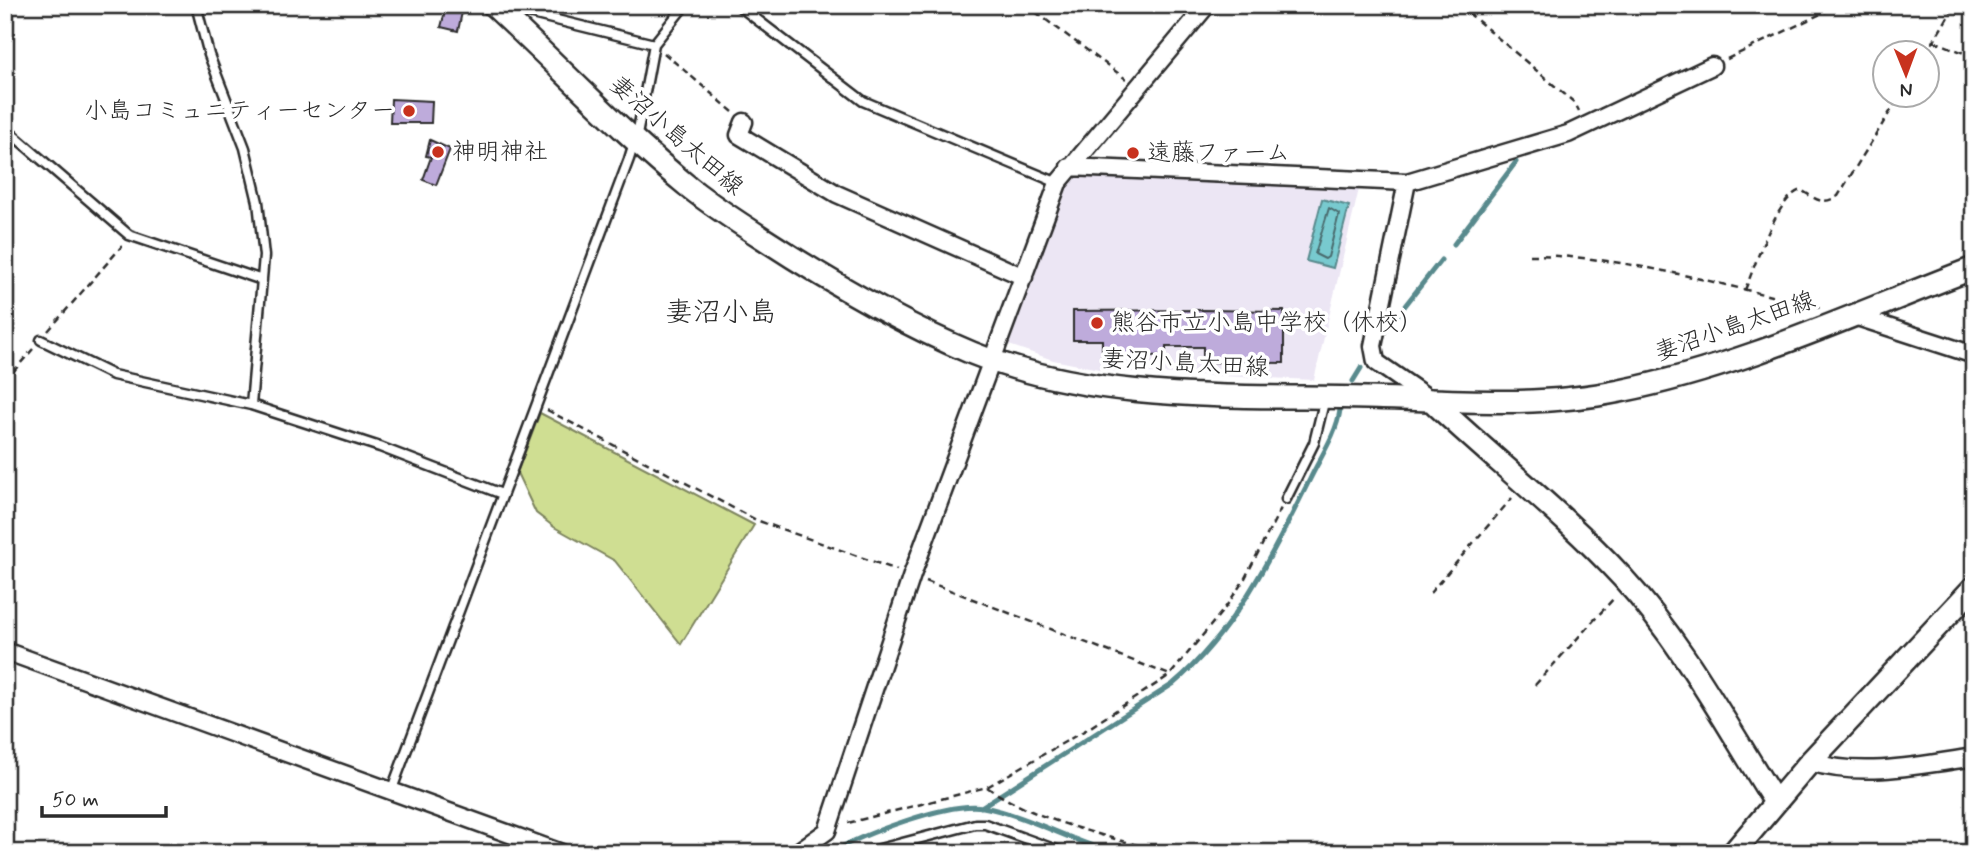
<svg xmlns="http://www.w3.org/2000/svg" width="1979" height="858" viewBox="0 0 1979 858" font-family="Mynerve,'Klee One',sans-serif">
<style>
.built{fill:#ece6f4}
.green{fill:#cfde92;stroke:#7d845e;stroke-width:2}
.water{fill:#78cacf;stroke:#598a8d;stroke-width:2}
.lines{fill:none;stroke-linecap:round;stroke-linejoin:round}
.shore{stroke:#4a6b6d;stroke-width:2}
.stream{stroke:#598a8d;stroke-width:5}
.building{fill:#beabdb;stroke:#2b2b2b;stroke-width:2}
.lane-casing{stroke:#2b2b2b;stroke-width:13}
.street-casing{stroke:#2b2b2b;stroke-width:21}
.secondary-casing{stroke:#2b2b2b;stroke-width:26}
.path{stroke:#2b2b2b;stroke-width:2.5;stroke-dasharray:7 5;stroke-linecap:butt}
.lane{stroke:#fff;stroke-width:8}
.street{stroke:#fff;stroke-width:16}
.secondary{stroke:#fff;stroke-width:21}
.poi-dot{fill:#c8321e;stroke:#fff;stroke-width:2.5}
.labels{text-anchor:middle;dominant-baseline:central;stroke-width:7;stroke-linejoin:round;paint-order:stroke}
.poi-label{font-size:24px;fill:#2b2b2b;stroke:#fff;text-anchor:start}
.street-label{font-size:24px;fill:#2b2b2b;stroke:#fff}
.quarter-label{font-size:28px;fill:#2b2b2b;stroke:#fff}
</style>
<rect width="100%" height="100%" fill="#fff"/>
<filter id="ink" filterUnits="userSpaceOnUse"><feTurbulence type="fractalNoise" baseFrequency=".0143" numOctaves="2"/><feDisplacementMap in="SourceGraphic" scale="14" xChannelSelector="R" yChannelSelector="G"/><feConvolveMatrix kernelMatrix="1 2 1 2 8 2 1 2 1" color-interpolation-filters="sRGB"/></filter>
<g filter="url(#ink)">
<!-- built -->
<path class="built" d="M 1077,177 L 1359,189 L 1314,380 L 1109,371 L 1053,360 L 1009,345 L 1064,188 Z"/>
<!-- green -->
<path class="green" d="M 540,413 L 754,525 L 681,644 L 615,561 L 554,527 L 536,513 L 517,473 Z"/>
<!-- water -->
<path class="water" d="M 1322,199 L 1349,206 L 1333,268 L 1306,261 Z"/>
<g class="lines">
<!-- shore -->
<path class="shore" d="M 1329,208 L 1339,214 L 1328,257 L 1325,259 L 1315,254 Z"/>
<!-- stream -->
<path class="stream" d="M 1454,244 L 1516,162
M 1385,331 L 1441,260
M 1353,381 L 1361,368
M 981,807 L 1173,684 C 1237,629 1273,553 1310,479 C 1320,458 1337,433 1340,410
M 831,853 C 860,835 949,801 983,807 C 1026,815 1071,841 1114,853"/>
</g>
<!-- building -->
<path class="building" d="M 446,8 L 462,12 L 458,31 L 441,27 Z
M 391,99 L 432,101 L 431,123 L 390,123 Z
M 430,140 L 450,149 L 436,185 L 423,180 L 431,157 L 426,156 Z
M 1203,310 L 1284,311 L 1284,363 L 1203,362 L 1203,347 L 1166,347 L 1166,356 L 1102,355 L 1102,340 L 1073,340 L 1073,311 Z"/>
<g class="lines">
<!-- lane casing -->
<g class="lane-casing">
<path id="lane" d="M 196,5 L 209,55 L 245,148 L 258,202 L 264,256 L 251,405
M 738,5 L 863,101 L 1058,183
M 508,15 L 520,11 L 654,44
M 5,128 L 129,235 L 262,280
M 41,340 L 113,375 L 251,405 L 380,447 L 502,494
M 1286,499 L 1314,443 L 1325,398
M 392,789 L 629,159 L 638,130 L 654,44 L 685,5
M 864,853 L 975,824 L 985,824 L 1065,853"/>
</g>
<!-- street casing -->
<g class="street-casing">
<path id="street" d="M 744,122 L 739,135 L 837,194 L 1024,277
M 1069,167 L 1407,182 L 1568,134 L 1712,66
M 1407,182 L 1373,346 L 1376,362 L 1431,400
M 1851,315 L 1974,355
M 5,651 L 562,853
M 1810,762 C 1861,778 1922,765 1974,757
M 796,853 L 827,831 L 912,575 L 1058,183 L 1207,5"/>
</g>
<!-- secondary casing -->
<g class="secondary-casing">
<path id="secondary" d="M 493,5 C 559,66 621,132 690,188 C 714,207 739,223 764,239 C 830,282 900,323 972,353 C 1096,403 1236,395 1367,398 C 1451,400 1537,408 1620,391 C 1742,367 1858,312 1974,268
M 1431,400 C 1494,460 1563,513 1622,577 C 1683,643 1727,726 1775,802
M 1733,853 L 1810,762 L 1974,587"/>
</g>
<!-- path -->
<path class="path" d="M 1026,5 L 1126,79
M 1459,5 L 1575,103 L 1579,111
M 1934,41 L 1974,57
M 664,53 L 733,112
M 1926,54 L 1955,5
M 1727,59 L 1827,11 L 1884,5
M 1530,255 C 1629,256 1725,286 1821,308
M 1745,290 C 1755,266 1777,196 1801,190 C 1816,199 1821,206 1838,196 L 1901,94
M 48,331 L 122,246
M 5,381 L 33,349
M 547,410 L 756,520 L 897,570
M 926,581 L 1170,675
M 1430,593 L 1512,498
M 1535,685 L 1615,597
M 987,787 C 1037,822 1106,835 1164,853
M 848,823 L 987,787 L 1089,728 L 1170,675 L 1225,608 L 1244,580 L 1281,508"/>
<!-- lane -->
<use href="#lane" class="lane"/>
<!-- street -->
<use href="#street" class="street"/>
<!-- secondary -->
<use href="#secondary" class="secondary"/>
</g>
</g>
<!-- markers -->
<g class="poi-dot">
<circle cx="409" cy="111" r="7"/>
<circle cx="438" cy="152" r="7"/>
<circle cx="1133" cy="153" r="7"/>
<circle cx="1097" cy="323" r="7"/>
</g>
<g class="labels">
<!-- poi labels -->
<g class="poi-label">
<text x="395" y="111" text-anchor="end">小島コミュニティーセンター</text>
<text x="452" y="152">神明神社</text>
<text x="1147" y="153">遠藤ファーム</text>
<text x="1111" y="323">熊谷市立小島中学校（休校）</text>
</g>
<!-- street labels -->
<g class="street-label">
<text transform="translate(676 136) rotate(41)">妻沼小島太田線</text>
<text transform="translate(1735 327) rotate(-19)">妻沼小島太田線</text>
<text transform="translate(1185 364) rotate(3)">妻沼小島太田線</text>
</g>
<!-- quarter labels -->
<g class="quarter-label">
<text x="721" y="313">妻沼小島</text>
</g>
</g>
<!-- margin -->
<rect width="1979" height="858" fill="none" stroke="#fff" stroke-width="28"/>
<rect x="14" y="14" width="1951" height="830" fill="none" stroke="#2b2b2b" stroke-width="2.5" filter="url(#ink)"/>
<!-- north arrow -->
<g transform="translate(1906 74) rotate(179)"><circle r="33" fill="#ffffff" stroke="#aaaaaa" stroke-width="2"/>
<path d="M0-5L12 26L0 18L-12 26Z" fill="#c8321e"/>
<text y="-10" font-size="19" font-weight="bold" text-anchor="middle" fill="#2b2b2b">N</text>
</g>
<!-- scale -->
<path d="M42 806v10h124v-10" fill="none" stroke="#2b2b2b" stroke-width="3.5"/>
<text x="52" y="806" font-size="21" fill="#2b2b2b" stroke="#ffffff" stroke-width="5" paint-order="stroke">50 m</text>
</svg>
